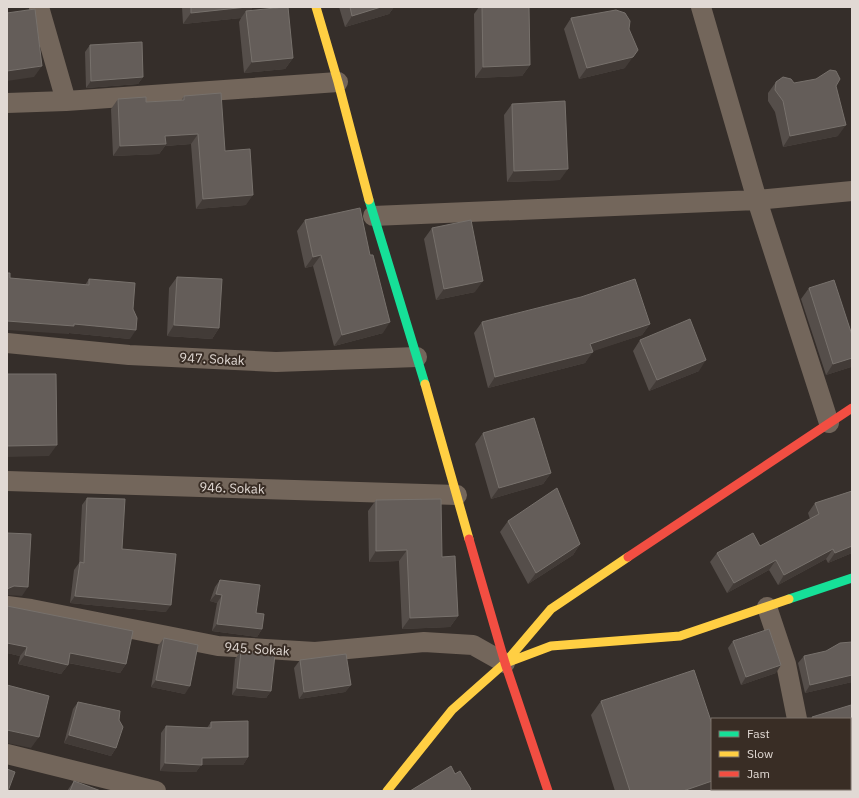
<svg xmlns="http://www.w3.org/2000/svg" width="859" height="798" viewBox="0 0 859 798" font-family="'IBM Plex Sans',sans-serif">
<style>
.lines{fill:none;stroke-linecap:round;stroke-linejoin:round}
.street{stroke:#73665b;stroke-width:20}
.fast{stroke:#16e098;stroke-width:9}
.slow{stroke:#ffcf43;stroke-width:9}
.jam{stroke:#f24e42;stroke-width:9}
.wall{fill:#554e4a}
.shaded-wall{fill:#423b37}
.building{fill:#645d59;stroke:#77716c}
.labels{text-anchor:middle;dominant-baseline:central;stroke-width:4;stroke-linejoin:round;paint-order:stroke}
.street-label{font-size:13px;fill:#e1d9d4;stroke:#392d25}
</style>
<rect width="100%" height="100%" fill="#352e2a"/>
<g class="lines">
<!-- street -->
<path class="street" d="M 39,7 L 66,101
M 701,7 L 757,200 L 829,423
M 7,103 L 66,101 L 338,82
M 373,216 L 757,200 L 852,191
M 7,343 L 129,355 L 276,362 L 417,357
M 7,481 L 457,495
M 7,606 L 31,609 L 218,646 L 315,652 L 424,642 L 473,645 L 505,663
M 767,607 L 786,664 L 797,719
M 7,754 L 156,791
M 814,789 L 815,791"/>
<!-- fast -->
<path class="fast" d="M 369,200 L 425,384
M 789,599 L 852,578"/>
<!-- slow -->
<path class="slow" d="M 316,7 L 338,82 L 369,200
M 425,384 L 469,539
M 506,663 L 551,646 L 680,636 L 789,599
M 387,791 L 452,710 L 505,663 L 551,609 L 628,557"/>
<!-- jam -->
<path class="jam" d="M 469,539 L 505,663 L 548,791
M 628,557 L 852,408"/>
</g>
<!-- wall -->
<path class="wall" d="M 182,7 L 253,7 L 251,10 L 293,58 L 285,69 L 244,73 L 239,22 L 241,18 L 183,24 Z
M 339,7 L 394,7 L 389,14 L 345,27 Z
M 479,7 L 529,7 L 530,65 L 522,76 L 475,78 L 474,14 Z
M 571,18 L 625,68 L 579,79 L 564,29 Z
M 90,45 L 143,77 L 138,84 L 86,88 L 85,52 Z
M 776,82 L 794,83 L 836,86 L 838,136 L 783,147 L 775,112 L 768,101 L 768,93 Z
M 184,96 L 225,151 L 246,205 L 196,209 L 191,144 L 165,146 L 159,154 L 113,156 L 111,109 L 118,99 L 146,102 L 181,101 Z
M 512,104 L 560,180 L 507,182 L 504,115 Z
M 305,220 L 370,255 L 383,333 L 334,346 L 313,266 L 305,268 L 297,231 Z
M 432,228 L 475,292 L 436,300 L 424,239 Z
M 177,277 L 219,328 L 212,339 L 167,336 L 169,288 Z
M 10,278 L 85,285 L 89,279 L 130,339 L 69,333 L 68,334 Z
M 809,288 L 852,335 L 852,366 L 851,367 L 826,375 L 801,299 Z
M 482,322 L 650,324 L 642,335 L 592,351 L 585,363 L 488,388 L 474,333 Z
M 640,340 L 699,371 L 649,391 L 633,351 Z
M 483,433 L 551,473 L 543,484 L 491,499 L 475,444 Z
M 852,491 L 852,553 L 828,563 L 826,559 L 778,585 L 769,570 L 727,593 L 710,562 L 717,553 L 760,546 L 810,519 L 808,513 L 815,503 Z
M 87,498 L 122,549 L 166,612 L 70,603 L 74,570 L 79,563 L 82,505 Z
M 376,500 L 442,557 L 458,616 L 450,627 L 402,629 L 399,561 L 369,562 L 368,511 Z
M 508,521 L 580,544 L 573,555 L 528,584 L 500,532 Z
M 220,580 L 256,613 L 262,629 L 257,637 L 212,631 L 217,603 L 210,601 L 215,587 Z
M 7,606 L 126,664 L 120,673 L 68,663 L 68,665 L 61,674 L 18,664 L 20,656 L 7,653 Z
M 164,638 L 185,694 L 151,687 L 158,646 Z
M 733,641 L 776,673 L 741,685 L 728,648 Z
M 241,651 L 271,691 L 266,698 L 232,695 L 235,659 Z
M 804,656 L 852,682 L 805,693 L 798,663 Z
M 300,660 L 351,685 L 345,692 L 299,699 L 294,668 Z
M 601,701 L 719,790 L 716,791 L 615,791 L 591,715 Z
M 78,702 L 116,748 L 111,756 L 64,743 L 73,709 Z
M 211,722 L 248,757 L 243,765 L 201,765 L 196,772 L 160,771 L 161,733 L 166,726 L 207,728 Z
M 74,781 L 101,791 L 67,791 Z"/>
<!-- shaded-wall -->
<path class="shaded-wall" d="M 247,7 L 253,7 L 247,16 L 246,11 L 241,18 L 183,24 L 191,13 Z
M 381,7 L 394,7 L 389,14 L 345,27 L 352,16 Z
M 633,57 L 625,68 L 579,79 L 587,68 Z
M 293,58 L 285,69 L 244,73 L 252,62 Z
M 530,65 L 522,76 L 475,78 L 483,67 Z
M 42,66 L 34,77 L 7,81 L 7,71 Z
M 143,77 L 138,84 L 86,88 L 91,81 Z
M 846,125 L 838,136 L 783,147 L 790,136 Z
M 198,134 L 191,144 L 165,146 L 159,154 L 113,156 L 120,146 L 165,136 Z
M 568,169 L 560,180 L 507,182 L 514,171 Z
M 253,195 L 246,205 L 196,209 L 203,199 Z
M 321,255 L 313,266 L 305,268 L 313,257 Z
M 483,281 L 475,292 L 436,300 L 444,289 Z
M 7,321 L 74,324 L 136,330 L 130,339 L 69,333 L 68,334 L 7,330 Z
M 390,322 L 383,333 L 334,346 L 342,335 Z
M 650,324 L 642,335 L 591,352 L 593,352 L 585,363 L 488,388 L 495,377 Z
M 174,325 L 219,328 L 212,339 L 167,336 Z
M 852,358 L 852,366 L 851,367 L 826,375 L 833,364 Z
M 706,360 L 699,371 L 649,391 L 657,380 Z
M 57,445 L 49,456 L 7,457 L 7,446 Z
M 551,473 L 543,484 L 491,499 L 499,488 Z
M 580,544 L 573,555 L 528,584 L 536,573 Z
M 852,546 L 852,553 L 828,563 L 835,553 Z
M 833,549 L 826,559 L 778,585 L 784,575 Z
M 407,550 L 399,561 L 369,562 L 376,551 Z
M 776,560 L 769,570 L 727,593 L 734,583 Z
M 14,586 L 28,587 L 22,596 L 8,595 L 7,595 L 7,589 Z
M 216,594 L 222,595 L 217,603 L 210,601 Z
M 75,596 L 171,605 L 166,612 L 70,603 Z
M 458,616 L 450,627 L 402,629 L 410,618 Z
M 217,624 L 262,629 L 257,637 L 212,631 Z
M 7,643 L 27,647 L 20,656 L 7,653 Z
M 70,653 L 126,664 L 120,673 L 64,662 Z
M 25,655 L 68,665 L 61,674 L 18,664 Z
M 781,665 L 776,673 L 741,685 L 746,677 Z
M 852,675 L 852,682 L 805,693 L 810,685 Z
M 156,680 L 190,686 L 185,694 L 151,687 Z
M 351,685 L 345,692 L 299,699 L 304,692 Z
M 237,688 L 271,691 L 266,698 L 232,695 Z
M 7,730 L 39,737 L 31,748 L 7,743 Z
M 69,735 L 116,748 L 111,756 L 64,743 Z
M 850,752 L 852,752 L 852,761 L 850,761 Z
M 248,757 L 243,765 L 201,765 L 196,772 L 160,771 L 165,763 L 202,758 Z
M 712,781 L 712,789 L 720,789 L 719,790 L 716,791 L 683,791 Z"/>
<!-- building -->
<path class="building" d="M 191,7 L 247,7 L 191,13 Z
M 285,7 L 288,7 L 293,58 L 252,62 L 246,11 Z
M 350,7 L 381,7 L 352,16 Z
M 482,7 L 529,7 L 530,65 L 483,67 Z
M 35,9 L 42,66 L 7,71 L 7,13 Z
M 616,10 L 625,13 L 630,21 L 629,29 L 638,50 L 633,57 L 587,68 L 571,18 Z
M 142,42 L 143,77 L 91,81 L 90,45 Z
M 830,70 L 836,71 L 840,79 L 836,86 L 846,125 L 790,136 L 783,101 L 775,90 L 776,82 L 783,77 L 791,79 L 794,83 L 816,79 Z
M 221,93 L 225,151 L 250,149 L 253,195 L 203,199 L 198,134 L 165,136 L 166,144 L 120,146 L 118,99 L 146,97 L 146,102 L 184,100 L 184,96 Z
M 565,101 L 568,169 L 514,171 L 512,104 Z
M 360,208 L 370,255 L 373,255 L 390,322 L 342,335 L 321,255 L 313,257 L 305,220 Z
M 471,220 L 483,281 L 444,289 L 432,228 Z
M 7,273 L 10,273 L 10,278 L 89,285 L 89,279 L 135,283 L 133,309 L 137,318 L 136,330 L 74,324 L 74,326 L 7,321 Z
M 177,277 L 222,279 L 219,328 L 174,325 Z
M 635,279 L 650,324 L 590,344 L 593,352 L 495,377 L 482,322 L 581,297 Z
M 834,280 L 852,335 L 852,358 L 833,364 L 809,288 Z
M 690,319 L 706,360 L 657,380 L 640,340 Z
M 7,374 L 56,374 L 57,445 L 7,446 Z
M 534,418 L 551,473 L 499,488 L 483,433 Z
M 557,488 L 580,544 L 536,573 L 508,521 Z
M 852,491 L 852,546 L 835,553 L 833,549 L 784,575 L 776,560 L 734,583 L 717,553 L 753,533 L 760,546 L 819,514 L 815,503 Z
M 87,498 L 125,499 L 122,549 L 176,554 L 171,605 L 75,596 L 80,562 L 84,563 Z
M 441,499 L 442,557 L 455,556 L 458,616 L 410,618 L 407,550 L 376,551 L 376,500 Z
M 7,533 L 31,534 L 28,587 L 14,586 L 7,589 Z
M 220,580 L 260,585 L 256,613 L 264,614 L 262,629 L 217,624 L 222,595 L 216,594 Z
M 7,606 L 133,631 L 126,664 L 70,653 L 68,665 L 25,655 L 27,647 L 7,643 Z
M 769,629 L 781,665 L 746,677 L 733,641 Z
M 164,638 L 198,645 L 190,686 L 156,680 Z
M 852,642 L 852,675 L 810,685 L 804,656 L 826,651 L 840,643 Z
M 241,651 L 275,655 L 271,691 L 237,688 Z
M 346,654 L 351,685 L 304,692 L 300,660 Z
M 694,670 L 712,724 L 712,781 L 683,791 L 630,791 L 601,701 Z
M 7,685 L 49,696 L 39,737 L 7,730 Z
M 78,702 L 120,711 L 119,720 L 123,727 L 116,748 L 69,735 Z
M 851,705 L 852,712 L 852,752 L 850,752 L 850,719 L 813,719 L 812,717 Z
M 248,721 L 248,757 L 202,758 L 202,765 L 165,763 L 166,726 L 211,728 L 211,722 Z
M 451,766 L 455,774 L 460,771 L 471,789 L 469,791 L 410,791 Z
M 7,769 L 15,772 L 8,791 L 7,791 Z
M 74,781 L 101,791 L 70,791 Z"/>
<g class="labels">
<!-- street labels -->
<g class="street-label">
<text transform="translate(212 359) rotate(3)">947. Sokak</text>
<text transform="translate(232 488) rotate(2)">946. Sokak</text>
<text transform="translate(257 649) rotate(4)">945. Sokak</text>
</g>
</g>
<!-- border -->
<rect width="859" height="798" fill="none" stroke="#e1d9d4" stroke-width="16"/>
<!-- legend -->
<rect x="711" y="718" width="140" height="72" fill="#392d25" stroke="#7c726b"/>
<rect x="719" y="731" width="20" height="6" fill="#16e098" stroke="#7c726b"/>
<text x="747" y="738" font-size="12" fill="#e1d9d4">Fast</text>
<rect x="719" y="751" width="20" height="6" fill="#ffcf43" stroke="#7c726b"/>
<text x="747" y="758" font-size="12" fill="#e1d9d4">Slow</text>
<rect x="719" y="771" width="20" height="6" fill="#f24e42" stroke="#7c726b"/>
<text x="747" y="778" font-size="12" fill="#e1d9d4">Jam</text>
</svg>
